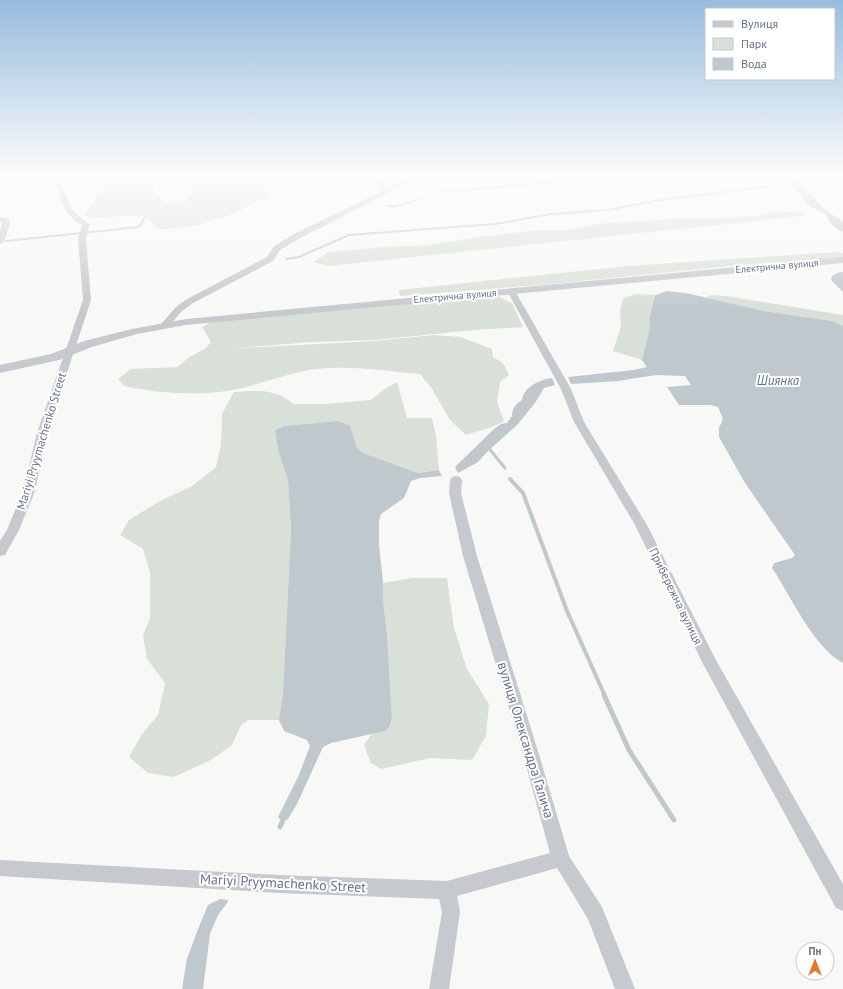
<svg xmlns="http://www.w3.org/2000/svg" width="843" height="989" viewBox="0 0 843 989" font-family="'PT Sans',sans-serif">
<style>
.green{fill:#d9e0d7}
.water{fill:#bfc8cd}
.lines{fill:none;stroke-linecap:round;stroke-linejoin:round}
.stream-far3{stroke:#bfc8cd;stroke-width:2}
.stream-far2{stroke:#bfc8cd;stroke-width:3}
.stream-far1{stroke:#bfc8cd;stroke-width:4}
.stream{stroke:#bfc8cd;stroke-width:5}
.minor{fill:#c6c9cd;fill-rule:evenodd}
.tertiary{fill:#c6c9cd;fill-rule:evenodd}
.labels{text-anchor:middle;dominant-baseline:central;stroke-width:4;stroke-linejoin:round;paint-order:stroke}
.far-street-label{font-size:10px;fill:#677387;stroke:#fff}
.street-label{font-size:12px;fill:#677387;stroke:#fff}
.water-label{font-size:13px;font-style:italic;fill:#637483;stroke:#fff}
.near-street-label{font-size:14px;fill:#677387;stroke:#fff}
</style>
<rect width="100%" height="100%" fill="#f8f9f6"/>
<!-- green -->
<path class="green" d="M 111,174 L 152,174 L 155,183 L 153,191 L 166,202 L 181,203 L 192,195 L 192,183 L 202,174 L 262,174 L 268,196 C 236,213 212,225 175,228 C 171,228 164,230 160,229 C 152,226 150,218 143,215 L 90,218 L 85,214 Z
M 775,211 L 795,212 L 804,214 L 801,216 L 328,266 L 313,262 L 329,252 L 384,247 L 427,245 L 494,235 L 542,230 L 568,230 L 596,224 L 689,218 L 716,218 L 758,216 Z
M 836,252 L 843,253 L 843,258 L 740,265 L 551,284 L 400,296 L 399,290 L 627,266 Z
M 636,294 L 655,295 L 650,316 L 649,332 L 642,360 L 613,351 L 621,326 L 620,311 L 623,298 Z
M 711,295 L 726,296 L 843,315 L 843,326 L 832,321 L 764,311 L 705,298 Z
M 498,296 L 512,303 L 523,327 L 474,330 L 375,340 L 311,342 L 225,349 L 374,341 L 434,335 L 460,337 L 492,349 L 493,357 L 503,363 L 509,375 L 500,382 L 497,402 L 504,421 L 492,427 L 466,435 L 450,420 L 432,389 L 420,374 C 386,371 351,365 316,369 C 291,372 267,382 242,388 C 204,397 163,394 124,386 L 118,379 L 131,369 L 178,367 L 188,358 L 206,348 L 211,342 L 202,327 L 214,320 Z
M 397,382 L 407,418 L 432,418 L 436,436 L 439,470 L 418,473 L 363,453 L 357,448 L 354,440 L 337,421 L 284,426 L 275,430 L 278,450 L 288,480 L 291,529 L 283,692 L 279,720 L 248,720 L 241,725 L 232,745 L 211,760 L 174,777 L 148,773 L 129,757 L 142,734 L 158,715 L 165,683 L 147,659 L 143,635 L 150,618 L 150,573 L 143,549 L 120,535 L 129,520 L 160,501 L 192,486 L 216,467 L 221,445 L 222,414 L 234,392 C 255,391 276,388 293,404 L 325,404 L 371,400 L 383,390 Z
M 413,578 L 447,578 L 454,628 L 467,669 L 489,704 L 486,736 L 472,760 L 430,758 L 381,769 L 371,763 L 364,745 C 366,742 369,737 372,734 C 382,727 389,735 392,719 L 387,634 L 383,600 L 383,583 Z"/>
<!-- water -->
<path class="water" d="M 632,174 L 664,174 L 440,193 L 394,208 L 384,205 L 398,205 L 444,191 Z
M 780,174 L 790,174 L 809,192 L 823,208 L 843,222 L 843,232 C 836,230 827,221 826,214 L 811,207 Z
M 840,272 L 843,272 L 843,292 L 831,280 L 832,276 Z
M 667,291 L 686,293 L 764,311 L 832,321 L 843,326 L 843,663 C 813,647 791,596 772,568 L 774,563 L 792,558 L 795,555 L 745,483 L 719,437 L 719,428 L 723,419 L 718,407 L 710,405 L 679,405 L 667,387 L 691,385 L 685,376 L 656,375 L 618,381 L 571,384 L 568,377 L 634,370 L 647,367 L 642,360 L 649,332 L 650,316 L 655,295 Z
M 552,378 L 555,385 L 544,388 L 535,403 L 518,424 L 489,450 L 478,462 L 458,473 L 455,467 L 494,429 L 501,424 L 507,423 L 512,416 C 512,408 516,404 522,400 C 524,386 540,380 552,378 Z
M 337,421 L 350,426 L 357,448 L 363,453 L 418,473 L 439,470 L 442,476 L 420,478 L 411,481 L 404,498 L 381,514 L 379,521 L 379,544 L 383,583 L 383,600 L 387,634 L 392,719 L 390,726 L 385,731 L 331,743 L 323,747 L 297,804 L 288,819 L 282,821 L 278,817 L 299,775 L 310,746 L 307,740 L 284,731 L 279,720 L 283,692 L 291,529 L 288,480 L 278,450 L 275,430 L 284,426 Z
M 220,899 L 228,900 L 227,903 L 218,915 L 210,934 L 203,989 L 182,989 L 187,959 L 198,929 L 208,905 Z"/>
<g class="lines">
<!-- stream-far3 -->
<path class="stream-far3" d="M 6,241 L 139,227 L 145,217
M 286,259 L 299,257 L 349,235 L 495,224 L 551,214 L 608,210 L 654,201 L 771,186"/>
<!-- stream-far2 -->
<path class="stream-far2" d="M 487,446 L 505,468"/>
<!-- stream-far1 -->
<path class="stream-far1" d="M 510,479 L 523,493 L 567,611 L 605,696"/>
<!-- stream -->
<path class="stream" d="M 604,695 L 629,750 L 674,820
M 280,827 L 284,817"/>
<!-- minor -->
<path class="minor" d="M 52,174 L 58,174 L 72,209 L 82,219 L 90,224 L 86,238 L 91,300 L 47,433 L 35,491 L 19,530 L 5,555 L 0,556 L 0,541 L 7,530 L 23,491 L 37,433 L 83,300 L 78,238 L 82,225 C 62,215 58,193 52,174 Z
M 367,174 L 374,174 L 389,187 L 415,174 L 429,174 L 420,177 L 302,237 L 280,250 L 273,261 L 193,303 L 182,311 L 168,327 L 162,327 L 160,325 L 162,323 L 176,307 L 187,299 L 267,257 L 274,246 L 296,233 L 384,190 Z
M 0,217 L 9,219 L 10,224 L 4,242 L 0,244 L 0,231 L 2,222 L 0,221 Z
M 511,288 L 515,291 L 571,389 L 584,422 L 647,525 L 717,662 L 843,884 L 843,911 L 836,908 L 703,664 L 635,525 L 574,422 L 561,389 L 507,291 Z
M 456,476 L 460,477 L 462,480 L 461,493 L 477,556 L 538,751 L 569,856 L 602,907 L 635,989 L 615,989 L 588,919 L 557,868 L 457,896 L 460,912 L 449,989 L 429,989 L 442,912 L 439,899 L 279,893 L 0,876 L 0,860 L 279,875 L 447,881 L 550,853 L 522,751 L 463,556 L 449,493 L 450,480 L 452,477 Z"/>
<!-- tertiary -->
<path class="tertiary" d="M 843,257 L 843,263 L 186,325 L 137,334 L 92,347 L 59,360 L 0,373 L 0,365 L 51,354 L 84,341 L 132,329 L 186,319 Z"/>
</g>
<!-- sky -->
<linearGradient id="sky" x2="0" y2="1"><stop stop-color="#97bcdd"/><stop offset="0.56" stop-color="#fcfcfb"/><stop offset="1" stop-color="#fcfcfb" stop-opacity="0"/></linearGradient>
<rect width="843" height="313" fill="url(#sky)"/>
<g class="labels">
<!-- far-street labels -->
<g class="far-street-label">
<text transform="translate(777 266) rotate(-5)">Електрична вулиця</text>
<text transform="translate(455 296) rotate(-5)">Електрична вулиця</text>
</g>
<!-- street labels -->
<g class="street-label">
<text transform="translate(41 441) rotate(-73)">Mariyi Pryymachenko Street</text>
<text transform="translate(676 596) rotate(64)">Прибережна вулиця</text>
</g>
<!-- water labels -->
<g class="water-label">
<text x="778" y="380">Шиянка</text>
</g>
<!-- near-street labels -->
<g class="near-street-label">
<text transform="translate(526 740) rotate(73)">вулиця Олександра Галича</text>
<text transform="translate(283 883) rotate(3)">Mariyi Pryymachenko Street</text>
</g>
</g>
<!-- legend -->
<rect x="705" y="8" width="130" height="72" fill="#ffffff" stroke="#c2c7cf"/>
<rect x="713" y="21" width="20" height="6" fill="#c6c9cd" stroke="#c2c7cf"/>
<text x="741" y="28" font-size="12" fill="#677387">Вулиця</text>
<rect x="713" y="38" width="20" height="12" fill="#d9e0d7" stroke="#c2c7cf"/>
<text x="741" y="48" font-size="12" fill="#677387">Парк</text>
<rect x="713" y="58" width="20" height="12" fill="#bfc8cd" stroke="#c2c7cf"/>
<text x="741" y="68" font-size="12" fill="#677387">Вода</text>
<!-- north arrow -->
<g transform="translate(815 961)"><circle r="19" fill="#ffffff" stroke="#c2c7cf"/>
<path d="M0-3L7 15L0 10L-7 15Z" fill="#e77728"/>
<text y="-6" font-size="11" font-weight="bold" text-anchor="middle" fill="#677387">Пн</text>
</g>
</svg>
